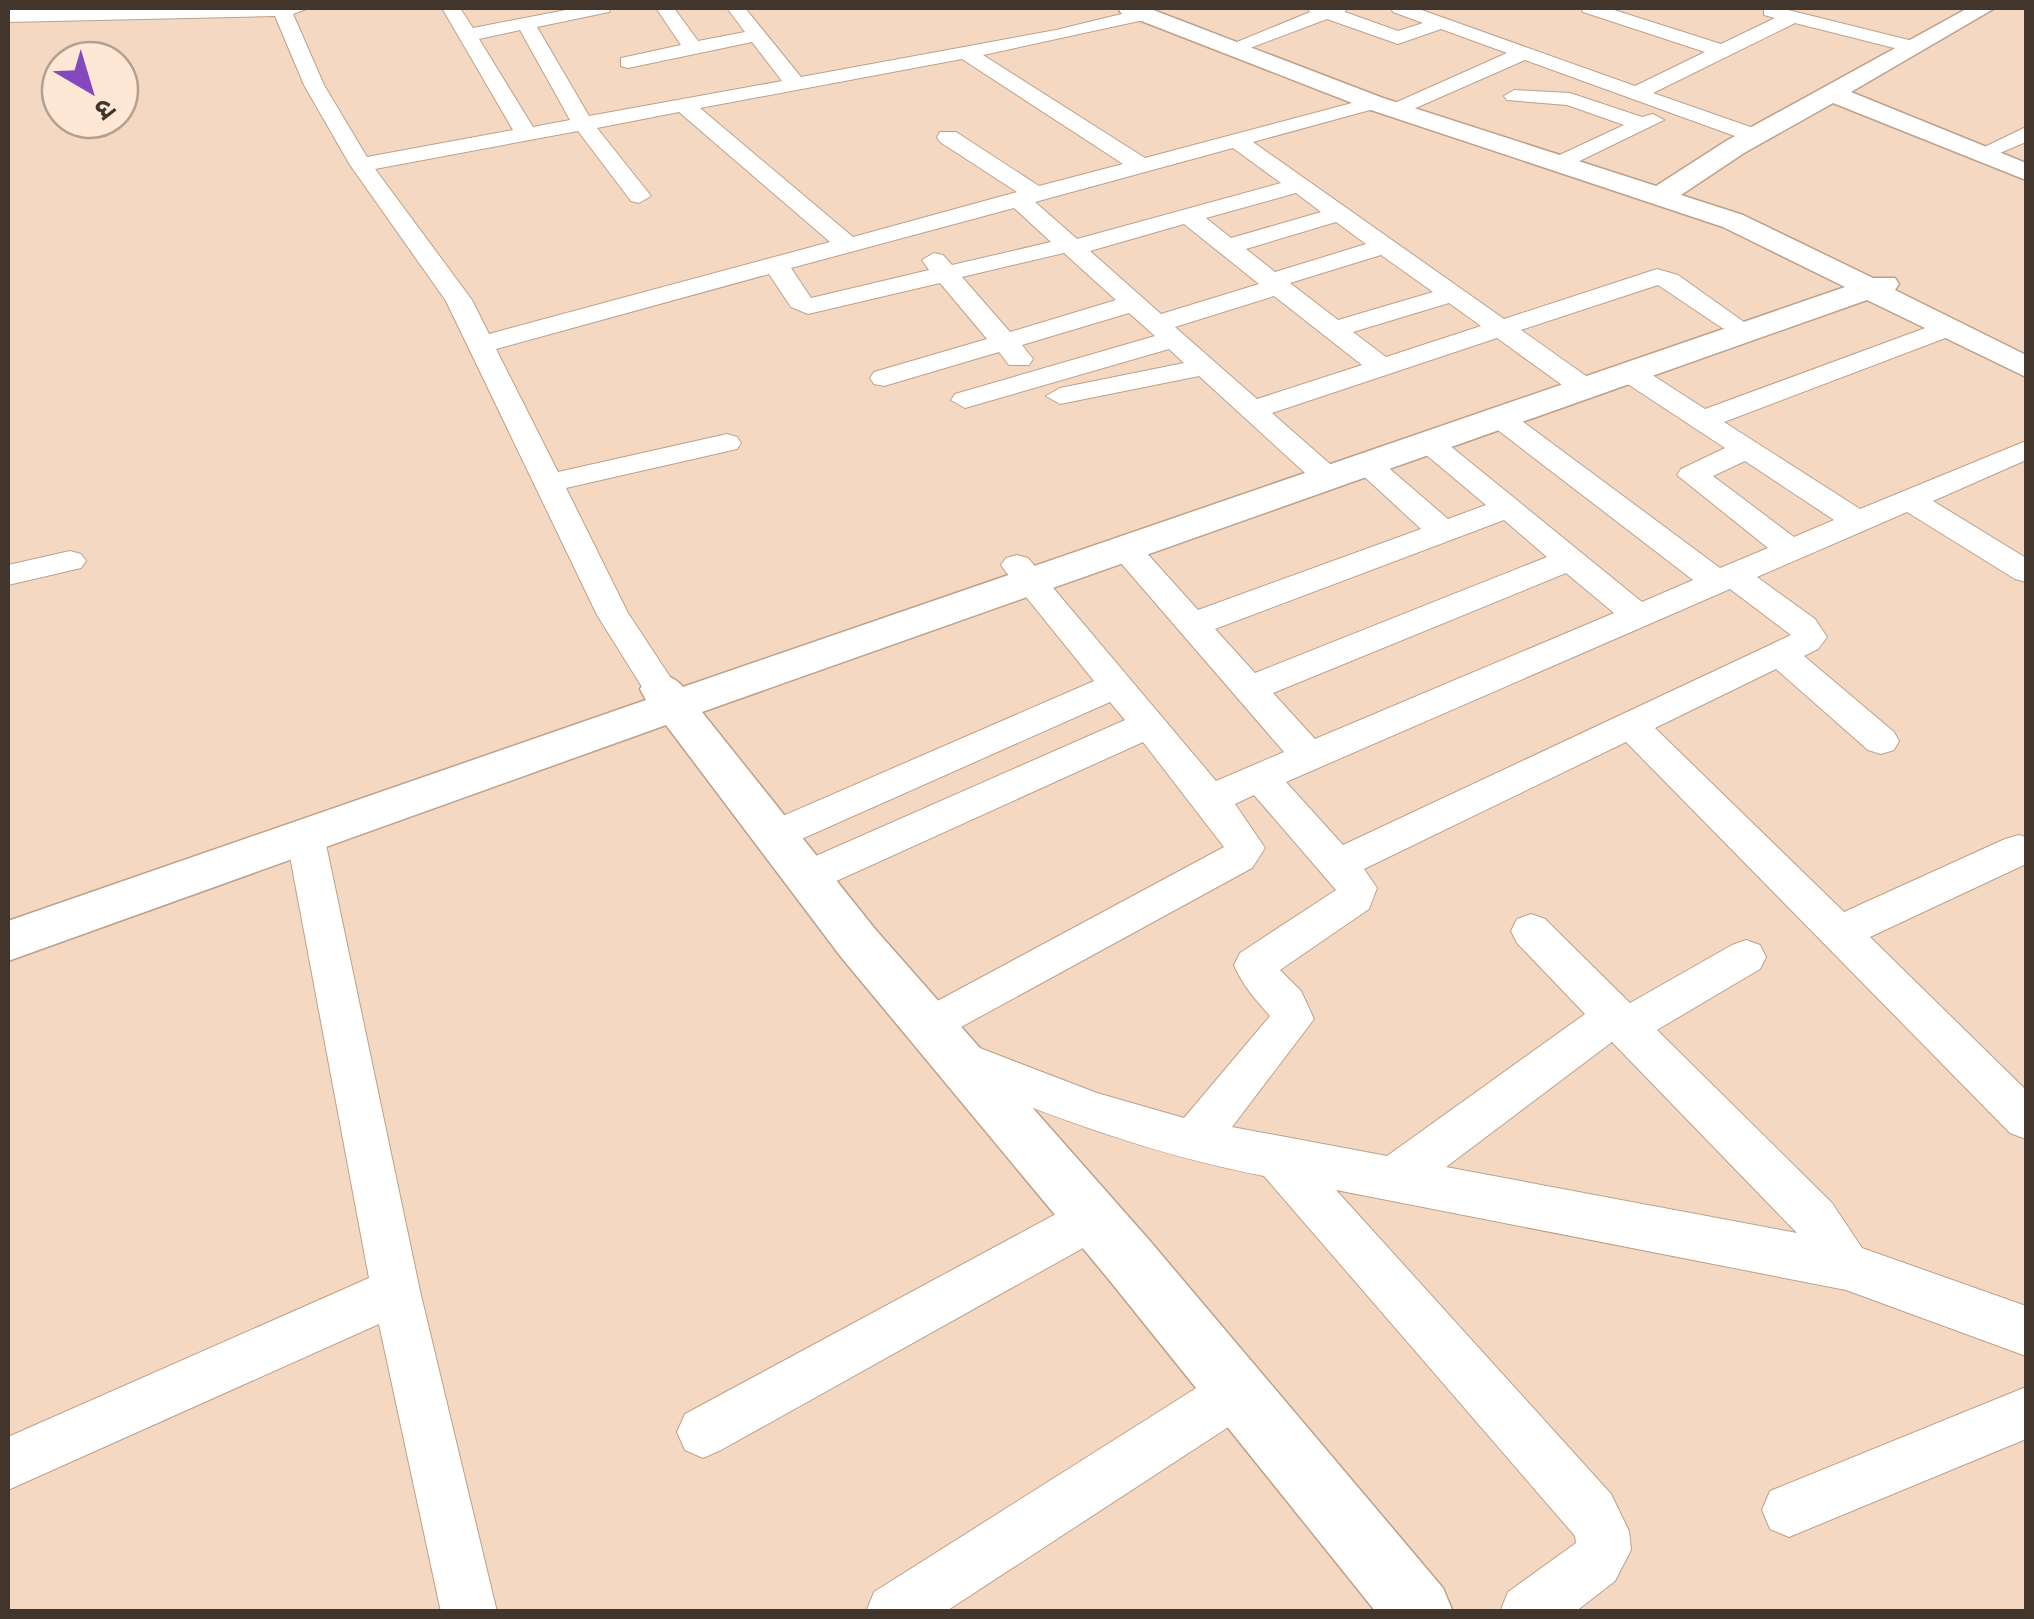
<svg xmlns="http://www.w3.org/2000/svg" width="2034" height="1619" viewBox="0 0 2034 1619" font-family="Manrope,'Noto Sans Devanagari',sans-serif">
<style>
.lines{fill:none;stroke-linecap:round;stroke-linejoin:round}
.minor-casing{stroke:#bca18a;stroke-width:2}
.tertiary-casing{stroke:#bca18a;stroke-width:3}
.minor{fill:#fff;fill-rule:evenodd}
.tertiary{fill:#fff;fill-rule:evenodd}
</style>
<rect width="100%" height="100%" fill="#f5d8c1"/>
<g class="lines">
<!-- minor casing -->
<g class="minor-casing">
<path id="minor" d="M 309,8 L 293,14 L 324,85 L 367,157 L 513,130 L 442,8 L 460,8 L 473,28 L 576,8 L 611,8 L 609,12 L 537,27 L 589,116 L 782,81 L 752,42 L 628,68 L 621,66 L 621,58 L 681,45 L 656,8 L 674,8 L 698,41 L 745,32 L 727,8 L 745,8 L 801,77 L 1056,30 L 1146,8 L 1155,14 L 1153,18 L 983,55 L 1145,158 L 1367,99 L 1381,99 L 1385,103 L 1381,107 L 1253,142 L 1504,319 L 1657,269 L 1678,275 L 1744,322 L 1731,330 L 1722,328 L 1658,285 L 1521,330 L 1596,383 L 1600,389 L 1596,395 L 1576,395 L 1497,338 L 1272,413 L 1338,471 L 1342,477 L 1338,483 L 1316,483 L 1199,376 L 1060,404 L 1046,396 L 1060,388 L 1184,363 L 1169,349 L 965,408 L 951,400 L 955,394 L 1155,336 L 1129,313 L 1022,345 L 1033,359 L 1029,365 L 1009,365 L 999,352 L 884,386 L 874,384 L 870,378 L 874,372 L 987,339 L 940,283 L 808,314 L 791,307 L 769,274 L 496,349 L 558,472 L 727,434 L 737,437 L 741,443 L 737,449 L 566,488 L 628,613 L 678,689 L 673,698 L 661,701 L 649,698 L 597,615 L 446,301 L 350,165 L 304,85 L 275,16 L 8,22 L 8,10 ZM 520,30 L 570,120 L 533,127 L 479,39 ZM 962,59 L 1123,164 L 1039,186 L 956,132 L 940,132 L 937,137 L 940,142 L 1017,192 L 853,237 L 700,108 ZM 679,112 L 830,242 L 489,334 L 472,300 L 375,169 L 578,131 L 631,201 L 639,203 L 651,196 L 597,128 ZM 1233,148 L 1281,183 L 1077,239 L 1035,202 ZM 1296,193 L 1321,212 L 1231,238 L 1206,218 ZM 1014,208 L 1051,242 L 952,265 L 943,255 L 934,253 L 922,260 L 929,270 L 811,298 L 791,268 ZM 1336,222 L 1366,244 L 1275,272 L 1246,249 ZM 1184,224 L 1259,284 L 1161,314 L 1090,251 ZM 1064,253 L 1116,300 L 1010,332 L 962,277 ZM 1381,255 L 1433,292 L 1338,320 L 1290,283 ZM 1274,296 L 1362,365 L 1257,399 L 1175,327 ZM 1449,303 L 1481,326 L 1386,357 L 1353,332 Z
M 1307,8 L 1347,8 L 1345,12 L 1398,31 L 1423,23 L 1393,12 L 1391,8 L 1416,8 L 1635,86 L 1705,52 L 1583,12 L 1581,8 L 1608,8 L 1721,44 L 1775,18 L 1764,15 L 1764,8 L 1780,8 L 1921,43 L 1924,47 L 1914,53 L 1795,23 L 1653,93 L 1762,131 L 1765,136 L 1754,143 L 1525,60 L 1402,114 L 1388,114 L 1384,110 L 1388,106 L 1507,53 L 1441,29 L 1398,44 L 1327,19 L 1237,53 L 1223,53 L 1220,49 L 1310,12 Z
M 1514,90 L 1570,93 L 1642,117 L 1653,114 L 1664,120 L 1559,171 L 1548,164 L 1551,159 L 1624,125 L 1567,105 L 1507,100 L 1504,96 Z
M 2026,127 L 2026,142 L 1981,161 L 1970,154 Z
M 1947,320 L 1956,322 L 1960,328 L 1956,334 L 1724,422 L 1860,509 L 2026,441 L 2026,460 L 1933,501 L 2026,558 L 2026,582 L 2015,579 L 1907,512 L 1757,577 L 1815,619 L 1827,637 L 1818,649 L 1804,656 L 1894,732 L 1899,741 L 1894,750 L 1881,754 L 1868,750 L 1776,669 L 1655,728 L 1844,912 L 2005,839 L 2019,835 L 2026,837 L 2026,864 L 1870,937 L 2026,1090 L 2026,1139 L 2010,1133 L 1626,742 L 1364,869 L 1377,888 L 1369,909 L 1280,970 L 1301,991 L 1314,1019 L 1232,1127 L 1387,1156 L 1585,1014 L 1517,943 L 1511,931 L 1517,919 L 1531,914 L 1545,919 L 1630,1003 L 1732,945 L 1746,940 L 1760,945 L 1766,957 L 1760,969 L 1657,1030 L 1832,1203 L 1862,1248 L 2026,1306 L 2026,1356 L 1846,1290 L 1336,1190 L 1611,1494 L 1629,1531 L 1631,1550 L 1615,1581 L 1575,1612 L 1500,1612 L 1508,1592 L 1576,1543 L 1575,1536 L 1264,1176 C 1147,1153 1054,1117 944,1073 L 937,1059 L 944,1045 L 959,1040 L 1097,1093 L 1184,1118 L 1270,1016 C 1255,999 1243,986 1234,965 L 1240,953 L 1336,890 L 1254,795 L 1235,804 L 1265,848 L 1252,868 L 930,1044 L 915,1039 L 909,1026 L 915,1013 L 1224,847 L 1143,742 L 821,888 L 807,893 L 793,888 L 787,877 L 793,866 L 1125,720 L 1110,702 L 788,845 L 775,850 L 762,845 L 756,835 L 762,825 L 1094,681 L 1006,572 L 1001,565 L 1006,558 L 1017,555 L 1028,558 L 1216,781 L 1284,752 L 1113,554 L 1108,547 L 1113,540 L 1135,540 L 1198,610 L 1421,529 L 1356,469 L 1351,463 L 1356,457 L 1376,457 L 1448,519 L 1486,505 L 1418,448 L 1414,442 L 1418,436 L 1438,436 L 1642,602 L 1693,580 L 1490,424 L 1486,418 L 1490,412 L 1510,412 L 1720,568 L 1768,548 L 1677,475 L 1681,469 L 1725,448 L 1620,379 L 1616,373 L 1620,367 L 1640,367 L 1705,409 ZM 1745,461 L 1834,520 L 1794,537 L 1713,476 ZM 1504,520 L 1547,557 L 1255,673 L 1215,629 ZM 1566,573 L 1614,613 L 1315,739 L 1273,693 ZM 1730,589 L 1791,635 L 1343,845 L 1286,782 ZM 1612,1042 L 1797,1233 L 1446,1167 Z
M 70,551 L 81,554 L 86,561 L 81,568 L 8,585 L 8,565 Z
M 305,820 L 318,825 L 324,835 L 420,1291 L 497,1612 L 441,1612 L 379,1324 L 8,1490 L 8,1437 L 369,1278 L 286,835 L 292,825 Z
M 1093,1194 L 1110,1201 L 1116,1217 L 1110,1233 L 721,1450 L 703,1458 L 685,1450 L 677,1432 L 685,1414 Z
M 1238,1365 L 1256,1373 L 1264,1391 L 1256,1409 L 945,1612 L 866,1612 L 874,1592 L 1220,1373 Z
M 2026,1387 L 2026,1439 L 1789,1537 L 1770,1529 L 1762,1510 L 1770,1491 Z"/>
</g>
<!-- tertiary casing -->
<g class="tertiary-casing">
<path id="tertiary" d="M 1118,8 L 1148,8 L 1383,98 L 1656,186 L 1726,141 L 1968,8 L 1995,8 L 1851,92 L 2026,163 L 2026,180 L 1833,103 L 1744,153 L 1681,195 L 1743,215 L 1873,278 L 1895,278 L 1899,284 L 1895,290 L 2026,355 L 2026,377 L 1867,300 L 702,712 L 875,929 L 1150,1241 L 1443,1588 L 1453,1612 L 1376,1612 L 1110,1281 L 841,957 L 666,725 L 8,961 L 8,921 L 646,700 L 640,689 L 646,679 C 662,674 672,674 683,687 L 1845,287 L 1723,227 L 1365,108 L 1121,13 Z"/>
</g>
<!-- minor -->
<use href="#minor" class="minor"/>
<!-- tertiary -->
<use href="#tertiary" class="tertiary"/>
</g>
<!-- border -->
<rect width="2034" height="1619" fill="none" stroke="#41352c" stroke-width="20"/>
<!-- north arrow -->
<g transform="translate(90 90) rotate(142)"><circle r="48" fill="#fee7d4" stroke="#b2a091" stroke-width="2.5"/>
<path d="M0-8L18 38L0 25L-18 38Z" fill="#8449bf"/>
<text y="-15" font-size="28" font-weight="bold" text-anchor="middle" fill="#41352c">उ</text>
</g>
</svg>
